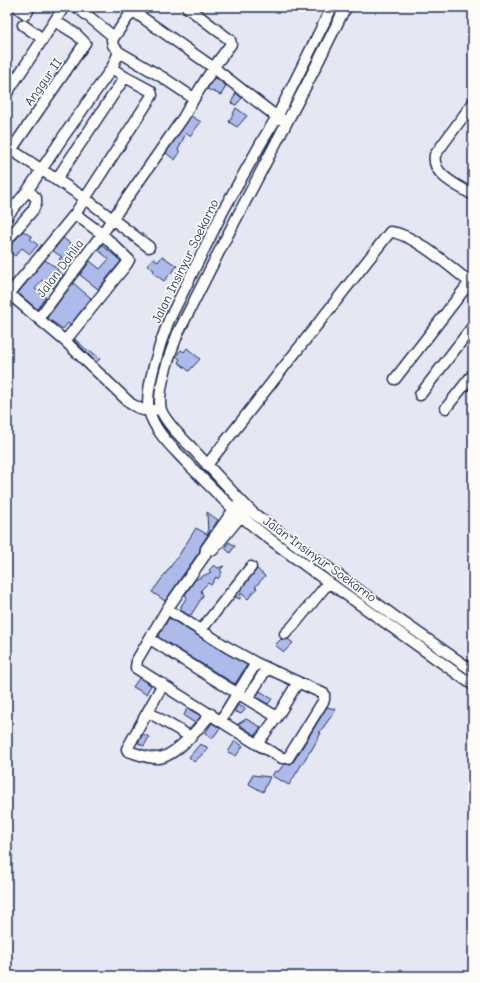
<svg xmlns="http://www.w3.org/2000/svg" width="480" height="983" viewBox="0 0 480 983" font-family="'Comic Neue',sans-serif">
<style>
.building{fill:#adbaea;stroke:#1b2f5e}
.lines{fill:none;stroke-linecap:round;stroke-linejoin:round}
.minor-casing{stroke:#1b2f5e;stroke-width:13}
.minor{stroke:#fdfcf7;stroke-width:10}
.labels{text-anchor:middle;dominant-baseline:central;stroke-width:3.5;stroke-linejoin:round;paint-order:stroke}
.street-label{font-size:13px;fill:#1b2f5e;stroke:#fdfcf7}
</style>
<rect width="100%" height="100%" fill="#e5e8f3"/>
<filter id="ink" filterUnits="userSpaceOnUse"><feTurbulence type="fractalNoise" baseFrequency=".025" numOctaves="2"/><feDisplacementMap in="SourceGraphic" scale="8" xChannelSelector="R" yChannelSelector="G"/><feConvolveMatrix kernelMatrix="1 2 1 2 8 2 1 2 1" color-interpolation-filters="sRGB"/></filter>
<g filter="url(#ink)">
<!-- building -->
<path class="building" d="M 215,77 L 226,86 L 221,95 L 207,89 Z
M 236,93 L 242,98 L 236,105 L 231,103 Z
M 236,108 L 247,116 L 237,127 L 229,122 Z
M 191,116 L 201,122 L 190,136 L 186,133 L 178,150 L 180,152 L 175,160 L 166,153 Z
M 23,231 L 32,237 L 30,239 L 38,245 L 30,254 L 22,248 L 15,256 L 7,250 L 7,246 L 12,244 Z
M 63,238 L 81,251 L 71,264 L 67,261 L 65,264 L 59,259 L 62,257 L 53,251 Z
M 102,245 L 121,261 L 98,289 L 80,275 L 90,261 L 100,269 L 109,259 L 98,250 Z
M 162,256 L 177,266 L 164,281 L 153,273 L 154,270 L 147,265 L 153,258 L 158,262 Z
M 45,260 L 58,269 L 57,270 L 63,275 L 54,288 L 42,280 L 35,289 L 46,297 L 37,309 L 18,293 Z
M 73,283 L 91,298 L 70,325 L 68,323 L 63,329 L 47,318 Z
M 75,339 L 89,352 L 91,351 L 100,359 L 96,362 L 74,340 Z
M 187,348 L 200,359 L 189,371 L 178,362 L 180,359 L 176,356 L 181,350 L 184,352 Z
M 207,512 L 218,520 L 201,545 L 199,552 L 165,601 L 152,592 L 179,555 L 196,528 L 208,535 Z
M 229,542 L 235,546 L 230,553 L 225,548 Z
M 214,565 L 218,568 L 224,566 L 220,570 L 222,572 L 218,579 L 216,577 L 211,585 L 208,583 L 201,590 L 203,596 L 191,615 L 188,615 L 181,610 L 181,606 L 187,597 L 185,595 L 195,580 L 211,572 L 209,570 Z
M 257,569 L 265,576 L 255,587 L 257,588 L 248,599 L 241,593 L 240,599 L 235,597 Z
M 169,618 L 224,652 L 247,665 L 235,684 L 158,637 Z
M 281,639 L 284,640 L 288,639 L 293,643 L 284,652 L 275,645 Z
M 139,678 L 151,685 L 146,694 L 133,687 Z
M 260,691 L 272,699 L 268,704 L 256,697 Z
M 238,705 L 246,709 L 241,714 L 234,711 Z
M 327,707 L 335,709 L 333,714 L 319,733 L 321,733 L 311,751 L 310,751 L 289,785 L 272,776 L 275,771 L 278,772 L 284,764 L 291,764 L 294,761 Z
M 187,708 L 201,716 L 195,723 L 184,716 Z
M 246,719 L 261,727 L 255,735 L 238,724 Z
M 212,723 L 220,728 L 212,739 L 205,733 Z
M 143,734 L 149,737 L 144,746 L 138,743 Z
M 235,741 L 243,746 L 236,756 L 228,752 Z
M 200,744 L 207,747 L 207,750 L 194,762 L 189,757 Z
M 252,775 L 270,777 L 263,792 L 249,784 Z"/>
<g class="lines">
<!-- minor casing -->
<g class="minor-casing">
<path id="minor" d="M 17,7 L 26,14 L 30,7
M 77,7 L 114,37
M 332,7 L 277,117 L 264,138 L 224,209 L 169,320 C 161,340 144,391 149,411 C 155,432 172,447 186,462 C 204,480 222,499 240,515 C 262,535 287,551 310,569 C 364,608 419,646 473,685
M 347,7 L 342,14 L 309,80 L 225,240 L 178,333 C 171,350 156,392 161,410 C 166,423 182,438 192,448 C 212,470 232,492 253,513 L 394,616 L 473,671
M 133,11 L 214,68 L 277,117 L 283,120
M 23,25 L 43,39
M 119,52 L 162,77 L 189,95 L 193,99
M 7,93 L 64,7
M 473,103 L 435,155 C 431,175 459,186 473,195
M 7,147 L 86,199 L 149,247
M 7,156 L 85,43 L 76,34 L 55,21
M 56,180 L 125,77 L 112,68
M 7,216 L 28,190 L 63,137 L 112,68 L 119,52 L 113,45 L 112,40 L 135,7
M 7,240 L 33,210 L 36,203 L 36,198 L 28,190
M 7,292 L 65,341 L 131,404 L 143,410 L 155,410
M 9,294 L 75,214 L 151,97 L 152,95 L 151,91 L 125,77
M 39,318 L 102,234 L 183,118 C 197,92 213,67 231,44 L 230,40 L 187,7
M 65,341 L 126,265 L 129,260 L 102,234 L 75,214
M 395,379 L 470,282
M 420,395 L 473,326
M 446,408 L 473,374
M 207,465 L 390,232 C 413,233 454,270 473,285
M 237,505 L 206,549 L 205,555 L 167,609 L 137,660 L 136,668 L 257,744 L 277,717 L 298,682
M 213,550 L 245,511
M 167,609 L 227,647 L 256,663 L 324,694 L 324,700 L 288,758 L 282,758 L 257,744
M 201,630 L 251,567
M 285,634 L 293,626 L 329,582
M 150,639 L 217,681 L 277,717
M 163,684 L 127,749 L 128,751 C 138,754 149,759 159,758 C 176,756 200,727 211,714
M 248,698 L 267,668
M 148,712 L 191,737
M 221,720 L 256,663"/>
</g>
<!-- minor -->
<use href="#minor" class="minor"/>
</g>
</g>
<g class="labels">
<!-- street labels -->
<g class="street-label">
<text transform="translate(43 82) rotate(-55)">Anggur II</text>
<text transform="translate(185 261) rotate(-64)">Jalan Insinyur Soekarno</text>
<text transform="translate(60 268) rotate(-53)">Jalan Dahlia</text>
<text transform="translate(320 559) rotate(36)">Jalan Insinyur Soekarno</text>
</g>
</g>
<!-- margin -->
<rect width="480" height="983" fill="none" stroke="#fdfcf7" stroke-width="24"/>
<rect x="12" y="12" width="456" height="959" fill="none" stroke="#1b2f5e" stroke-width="1.5" filter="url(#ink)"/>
</svg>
